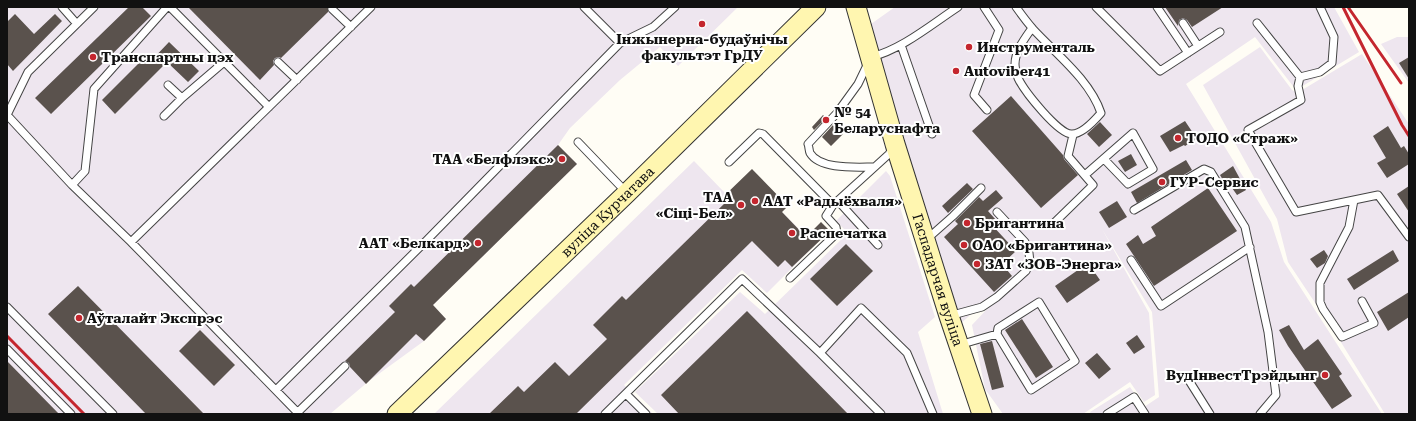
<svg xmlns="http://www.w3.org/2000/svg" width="1416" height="421" viewBox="0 0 1416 421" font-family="'Roboto Serif',serif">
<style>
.industrial{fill:#eee6ef}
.building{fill:#5a524d}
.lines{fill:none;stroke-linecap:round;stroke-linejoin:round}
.lane-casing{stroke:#444;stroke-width:9}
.secondary-casing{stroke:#333;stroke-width:21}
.lane{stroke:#fff;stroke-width:7}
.secondary{stroke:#fff6b0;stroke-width:19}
.rail{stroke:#c4262e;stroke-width:3}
.poi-dot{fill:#c4262e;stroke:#fff;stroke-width:1.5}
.labels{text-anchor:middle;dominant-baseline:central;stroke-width:4;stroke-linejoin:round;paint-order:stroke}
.poi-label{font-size:14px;font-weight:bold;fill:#111;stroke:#fff;text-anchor:start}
.street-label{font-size:14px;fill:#111;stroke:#fff}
</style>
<rect width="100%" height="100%" fill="#fffdf5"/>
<!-- industrial -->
<path class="industrial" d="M 7,7 L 738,7 L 678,66 L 660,47 L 620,80 L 570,128 L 558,145 L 577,164 L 433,305 L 446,319 L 424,341 L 369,381 L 330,414 L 7,414 Z
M 895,7 L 1334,7 L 1359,52 L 1296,90 L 1255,37 L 1186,84 L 1271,222 L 1284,262 L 1382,414 L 1091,414 L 1090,412 L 1130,387 L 1144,407 L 1159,397 L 1152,312 L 1102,229 L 1149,313 L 1155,395 L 1144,402 L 1130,382 L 1083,414 L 1003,414 L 985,389 L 972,325 L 1039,254 L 959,325 L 925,216 L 871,24 Z
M 1397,37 L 1409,37 L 1409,83 L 1381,44 Z
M 1260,47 L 1292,90 L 1297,93 L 1362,54 L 1409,124 L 1409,414 L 1385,414 L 1339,339 L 1288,262 L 1277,219 L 1203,85 Z
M 694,161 L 726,194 L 759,234 L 782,212 L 815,245 L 767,293 L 742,270 L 624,385 L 653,414 L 434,414 Z
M 886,171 L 890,176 L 935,317 L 918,332 L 943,414 L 658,414 L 635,392 L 740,292 L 765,314 L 848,233 L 836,221 Z"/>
<!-- building -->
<path class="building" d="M 129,7 L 142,7 L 151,16 L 51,114 L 35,98 Z
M 188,7 L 328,7 L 328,12 L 281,58 L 279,57 L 275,58 L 273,61 L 274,65 L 260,80 Z
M 1165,7 L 1223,7 L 1192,27 L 1187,20 L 1183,18 L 1179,20 L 1178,26 Z
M 15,14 L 34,34 L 55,14 L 62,21 L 13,71 L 7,64 L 7,22 Z
M 169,42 L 199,71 L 188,82 L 167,62 L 115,114 L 102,100 L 144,58 L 149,63 Z
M 1409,57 L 1409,79 L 1399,63 Z
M 1011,96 L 1063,155 L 1064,159 L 1078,175 L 1041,208 L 972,131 Z
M 823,115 L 826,118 L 814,130 L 812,127 Z
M 1185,121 L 1197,139 L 1185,146 L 1184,145 L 1170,152 L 1160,136 Z
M 1100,122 L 1112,135 L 1099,147 L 1087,134 Z
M 833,125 L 843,134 L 831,146 L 822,137 Z
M 1388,126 L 1401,148 L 1404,146 L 1409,154 L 1409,164 L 1387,178 L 1377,163 L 1386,158 L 1373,136 Z
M 558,145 L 577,164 L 433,305 L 446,319 L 424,341 L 416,334 L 366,384 L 350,367 L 349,363 L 345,361 L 395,312 L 389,306 L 411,284 L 414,287 Z
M 1131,154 L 1137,165 L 1125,172 L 1118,161 Z
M 1186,160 L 1192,170 L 1137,203 L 1131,192 Z
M 1233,166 L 1246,190 L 1237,195 L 1230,185 L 1227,187 L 1220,175 Z
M 752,169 L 788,206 L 782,212 L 806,237 L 821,222 L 830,231 L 792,267 L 785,260 L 778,267 L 752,241 L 576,414 L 489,414 L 518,386 L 524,392 L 555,362 L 569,376 L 607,339 L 593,325 L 622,296 L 626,300 L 727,201 L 723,197 Z
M 967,183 L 973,189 L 948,213 L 942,206 Z
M 1409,186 L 1409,212 L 1397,194 Z
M 1208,188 L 1237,231 L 1154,286 L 1126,244 L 1138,235 L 1143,244 L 1156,236 L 1151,227 Z
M 996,190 L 1003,198 L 988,211 L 996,220 L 991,224 L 1016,251 L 1002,264 L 1012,276 L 994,292 L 944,237 L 958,224 L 955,221 L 979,197 L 983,201 Z
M 1117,201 L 1127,217 L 1109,228 L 1099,212 Z
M 846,244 L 873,271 L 837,306 L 810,279 Z
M 1324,250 L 1328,256 L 1325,263 L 1317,268 L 1310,259 Z
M 1393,250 L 1399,261 L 1354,290 L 1347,279 Z
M 1088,263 L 1100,280 L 1067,303 L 1055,286 Z
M 78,286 L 204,414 L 146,414 L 48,314 Z
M 1409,292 L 1409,317 L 1388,331 L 1377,312 Z
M 747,311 L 848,414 L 679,414 L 661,395 Z
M 1022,319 L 1053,367 L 1036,378 L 1005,330 Z
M 1289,325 L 1304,350 L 1318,339 L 1342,374 L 1339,376 L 1352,396 L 1332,409 L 1288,346 L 1279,330 Z
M 200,330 L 235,365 L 214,386 L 179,351 Z
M 1137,335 L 1145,347 L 1134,354 L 1126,343 Z
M 992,341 L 1004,387 L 992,390 L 980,344 Z
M 1097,353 L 1111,369 L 1099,379 L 1085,363 Z
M 7,361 L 59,414 L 7,414 Z"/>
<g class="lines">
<!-- lane casing -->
<g class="lane-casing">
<path id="lane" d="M 62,7 L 77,24
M 94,7 L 28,72 L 7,115 L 72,185 L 131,242
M 170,7 L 269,107
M 984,7 L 999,30 L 974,95 L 987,110
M 1016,7 C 1021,14 1027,22 1033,29 C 1056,54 1090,80 1101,113 C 1095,120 1082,134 1072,134 C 1059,135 1024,91 1018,78 C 1017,75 1015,68 1015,64 C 1015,51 1025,38 1032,28
M 1096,7 L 1160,71 L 1220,32
M 1157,7 L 1188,53
M 332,9 L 351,27
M 1183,23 L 1198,46
M 1257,23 L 1300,77 L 1320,72 L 1332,63 L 1334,37 L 1320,7
M 620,43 L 653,27 L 675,7
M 901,45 L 932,134
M 278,62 L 297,80
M 1300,77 L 1298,86 L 1301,100 L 1248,130 L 1296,212 L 1378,195 L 1409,237
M 168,85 L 182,98 L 224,62
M 164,116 L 182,98
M 578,142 L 626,192
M 729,162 L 759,133 L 763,134 L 833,205 L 889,154 L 893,148
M 874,167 C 857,167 820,170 810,153 C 809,151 809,146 808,144 L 837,113 L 858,84 L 871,57 C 901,50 932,24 958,7
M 1085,175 L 1133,133 L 1153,169 L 1128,184 L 1104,159
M 72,185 L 85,171 L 94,89 L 167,7
M 1354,200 L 1349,227 L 1320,283 L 1320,302 L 1323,309 L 1342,337 L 1374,323 L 1362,301
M 838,201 L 878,245
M 1134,210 L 1204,169 L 1211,172 L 1245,227 L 1268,332 L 1276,395 L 1260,414
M 1055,222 L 1093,185 L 1068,156 L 1073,135
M 927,239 L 953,216 L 981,188
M 1131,260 L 1161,306 L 1250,247
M 790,278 L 837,233 L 836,227 L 826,216 L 833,205
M 7,307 L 113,414
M 949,316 L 982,307 L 997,297 L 1026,271 L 1030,262 L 1029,253 L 1025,242 L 997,212
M 959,345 L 997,334 L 1031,390 L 1075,361 L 1039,302 L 998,328 L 997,334
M 7,349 L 71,414
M 820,353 L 861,308 L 907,353 L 933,414
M 1188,379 L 1210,414
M 276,390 L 426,241 L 620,43 L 584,7
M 626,394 L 646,414
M 297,413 L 345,366
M 299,414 L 131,242 L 371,7
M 605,414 L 742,279 L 820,353 L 881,414
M 1107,414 L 1134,397 L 1145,414"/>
</g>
<!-- secondary casing -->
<g class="secondary-casing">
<g id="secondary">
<path id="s1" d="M 856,7 L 895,144 L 949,316 L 982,414"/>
<path id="s2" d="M 397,414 L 627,193 L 816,7"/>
</g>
</g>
<!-- lane -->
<use href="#lane" class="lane"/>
<!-- secondary -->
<use href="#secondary" class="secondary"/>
<!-- rail -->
<path class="rail" d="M 1343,7 L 1402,125 L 1409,136
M 1348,7 L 1401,83
M 7,336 L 84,414"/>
</g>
<!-- markers -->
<g class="poi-dot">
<circle cx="702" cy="24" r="4"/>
<circle cx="969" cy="47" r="4"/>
<circle cx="93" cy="57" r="4"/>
<circle cx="956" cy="71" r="4"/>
<circle cx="826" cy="120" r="4"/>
<circle cx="1178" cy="138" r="4"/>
<circle cx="562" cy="159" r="4"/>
<circle cx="1162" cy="182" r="4"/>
<circle cx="755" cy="201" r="4"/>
<circle cx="741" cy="205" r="4"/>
<circle cx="967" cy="223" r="4"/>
<circle cx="792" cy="233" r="4"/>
<circle cx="478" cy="243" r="4"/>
<circle cx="964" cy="245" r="4"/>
<circle cx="977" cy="264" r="4"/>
<circle cx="79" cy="318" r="4"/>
<circle cx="1325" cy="375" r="4"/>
</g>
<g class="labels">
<!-- poi labels -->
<g class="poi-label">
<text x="702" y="39" text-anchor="middle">Інжынерна-будаўнічы<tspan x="702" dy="16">факультэт ГрДУ</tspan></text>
<text x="977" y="47">Инструменталь</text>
<text x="101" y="57">Транспартны цэх</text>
<text x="964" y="71">Autoviber41</text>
<text x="834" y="112">№ 54<tspan x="834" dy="16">Беларуснафта</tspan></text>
<text x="1186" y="138">ТОДО «Страж»</text>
<text x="554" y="159" text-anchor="end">ТАА «Белфлэкс»</text>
<text x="1170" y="182">ГУР-Сервис</text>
<text x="733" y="197" text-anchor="end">ТАА<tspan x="733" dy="16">«Сіці-Бел»</tspan></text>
<text x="763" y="201">ААТ «Радыёхваля»</text>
<text x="975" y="223">Бригантина</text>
<text x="800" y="233">Распечатка</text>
<text x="470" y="243" text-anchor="end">ААТ «Белкард»</text>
<text x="972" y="245">ОАО «Бригантина»</text>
<text x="985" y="264">ЗАТ «ЗОВ-Энерга»</text>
<text x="87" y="318">Аўталайт Экспрэс</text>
<text x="1317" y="375" text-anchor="end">ВудІнвестТрэйдынг</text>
</g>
<!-- street labels -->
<g class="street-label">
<text stroke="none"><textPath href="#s2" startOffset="292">вуліца Курчатава</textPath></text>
<text stroke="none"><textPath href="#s1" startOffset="285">Гаспадарчая вуліца</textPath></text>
</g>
</g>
<!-- border -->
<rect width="1416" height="421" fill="none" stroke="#111111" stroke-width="16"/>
</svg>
